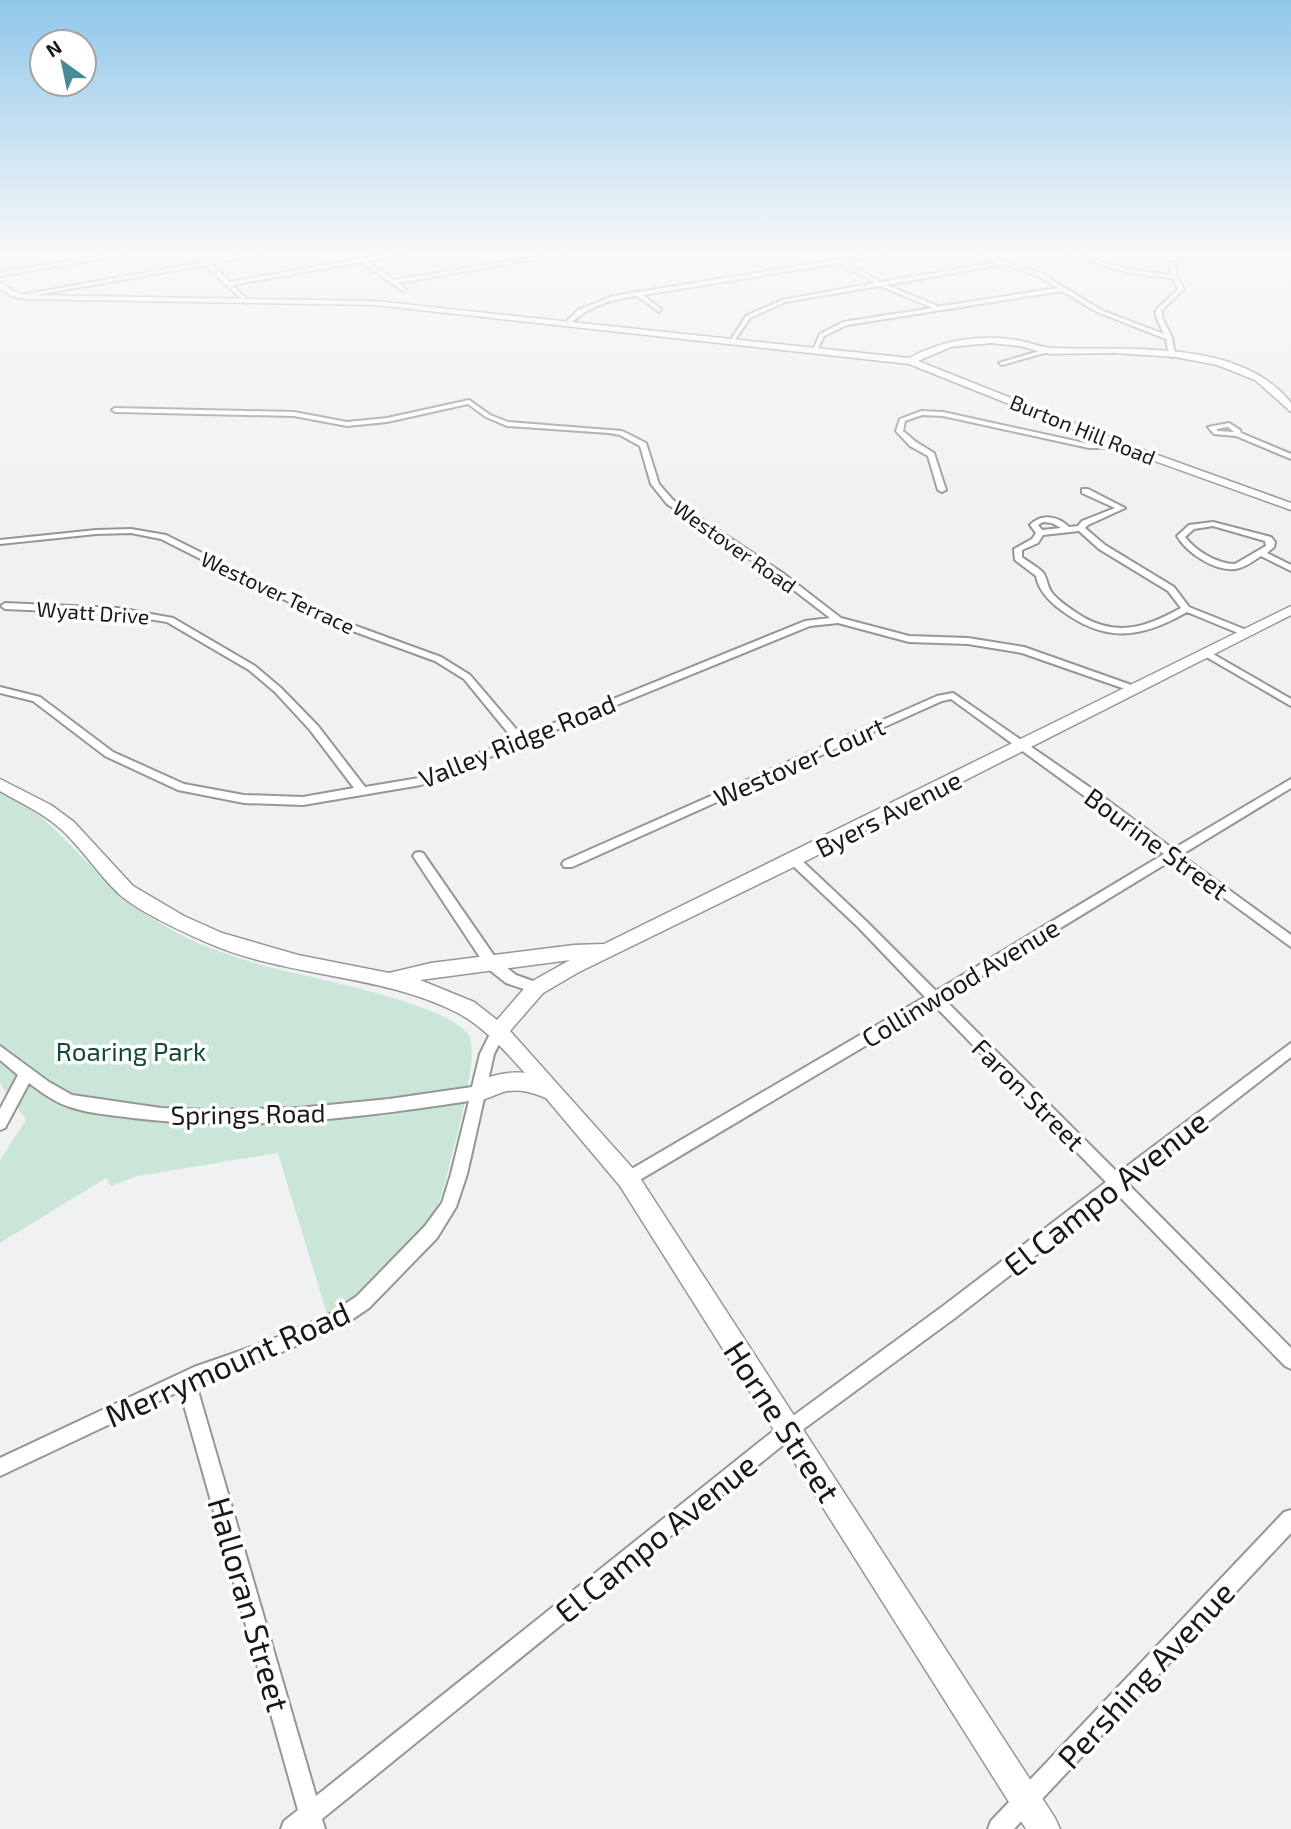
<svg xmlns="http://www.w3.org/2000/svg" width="1291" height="1829" viewBox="0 0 1291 1829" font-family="'Exo 2',sans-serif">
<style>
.green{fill:#cae6d7}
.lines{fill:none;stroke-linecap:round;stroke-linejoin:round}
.street-casing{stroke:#959697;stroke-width:4}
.secondary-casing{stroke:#959697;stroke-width:3}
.street{fill:#fff;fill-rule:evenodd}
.secondary{fill:#fff;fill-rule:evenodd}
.labels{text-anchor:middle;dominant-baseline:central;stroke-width:7;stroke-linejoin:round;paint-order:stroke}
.far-street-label{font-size:21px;fill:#181919;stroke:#fff}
.street-label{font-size:26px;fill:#181919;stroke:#fff}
.park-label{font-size:26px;fill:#144a34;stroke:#fff}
.near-street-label{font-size:32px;fill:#181919;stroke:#fff}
</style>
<rect width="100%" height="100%" fill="#eff1f2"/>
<!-- green -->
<path class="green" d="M 0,792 C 46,811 77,855 112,887 C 132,906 154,920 177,933 C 204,947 232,956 261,965 C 300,976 451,1003 469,1036 C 479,1054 458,1132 452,1155 C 446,1178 440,1209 426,1229 C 416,1243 374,1288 360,1298 C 351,1306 339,1311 328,1317 L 278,1153 L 137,1176 L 111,1186 L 106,1178 L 0,1243 L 0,1160 L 26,1120 L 0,1083 Z"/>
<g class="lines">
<!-- street casing -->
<g class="street-casing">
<path id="street" d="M 0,251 L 5,251 L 0,253 Z
M 134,251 L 144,251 L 0,276 L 0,272 Z
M 192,251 L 196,251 L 208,261 L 270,251 L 279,251 L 211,264 L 230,282 L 358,259 L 348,251 L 353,251 L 363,258 L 415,251 L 367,261 L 394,280 L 572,251 L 581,251 L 398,283 L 406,289 L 404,292 L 362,262 L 232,285 L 248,300 L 246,303 L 205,265 L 19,298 L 16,296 L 203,262 Z
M 893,251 L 903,251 L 845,262 L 881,282 L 999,262 L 971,251 L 978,251 L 1042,274 L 1101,310 L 1164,334 L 1156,317 L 1156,310 L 1178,289 L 1172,278 L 1129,273 L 1060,251 L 1067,251 L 1130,270 L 1171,275 L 1169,263 L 1181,260 L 1181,262 L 1175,264 L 1177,277 L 1184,289 L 1162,310 L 1162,317 L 1172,338 L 1175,355 L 1172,357 L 1169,355 L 1166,339 L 1097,312 L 1062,291 L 847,325 L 824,336 L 817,350 L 813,350 L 820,334 L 843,322 L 933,308 L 880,286 L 785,302 L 750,318 L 734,341 L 730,341 L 746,316 L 782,300 L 875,283 L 839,263 L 643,295 L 661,309 L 659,312 L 637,296 C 610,300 590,305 570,324 L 565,323 L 578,310 L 613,296 ZM 1004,264 L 1038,276 L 1058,288 L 936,307 L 936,305 L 886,285 Z
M 1046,349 L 1048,352 L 1002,365 L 999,363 Z
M 469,400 L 490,415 L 508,422 L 622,431 L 646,443 L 659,484 L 673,500 L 784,574 L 841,618 L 909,636 L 968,638 L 1024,647 L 1137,687 L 1139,689 L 1137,691 L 1131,691 L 1022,653 L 968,644 L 909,642 L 838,623 L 810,626 L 526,742 L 525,744 L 519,745 L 421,785 L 303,805 L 244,803 L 178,790 L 105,756 L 33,701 L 0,693 L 0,687 L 40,697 L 113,752 L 184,784 L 244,795 L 303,797 L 354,788 L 310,730 L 275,692 L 249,670 L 167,622 L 118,614 L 5,609 L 1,606 L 5,603 L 118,608 L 173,618 L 255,666 L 281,688 L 318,726 L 365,787 L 419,778 L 513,739 L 464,679 L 435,661 L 350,630 L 250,584 L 161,539 L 131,533 L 96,534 L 0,544 L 0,540 L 96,530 L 131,529 L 166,535 L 256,580 L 356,626 L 441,657 L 470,675 L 522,736 L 805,621 L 830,618 L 778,578 L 667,504 L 651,484 L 640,446 L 620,435 L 609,433 L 507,426 L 486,417 L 468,404 L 387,422 L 347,426 L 294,416 L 115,412 L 112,410 L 115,408 L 294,412 L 347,422 L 387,418 Z
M 921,411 L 943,412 L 1089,444 L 1123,444 L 1127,446 L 1123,448 L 1089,448 L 943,416 L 922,415 L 905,421 L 903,431 L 916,442 L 934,453 L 946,490 L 942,492 L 938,490 L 928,456 L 910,446 L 896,431 L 900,419 Z
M 1229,423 L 1240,430 L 1241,433 L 1291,454 L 1291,459 L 1236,436 L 1214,434 L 1208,427 ZM 1228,427 L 1234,432 L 1218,431 L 1216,429 Z
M 1082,489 L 1088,489 L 1125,508 L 1088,525 L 1085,528 L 1105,545 L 1174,587 L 1189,607 L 1249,631 L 1249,635 L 1243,635 L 1187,612 C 1140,639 1105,643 1061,610 C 1049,601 1039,591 1036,576 L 1015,560 L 1014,549 L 1032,539 L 1036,533 L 1030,525 C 1042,513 1058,516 1069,527 L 1078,526 L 1082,521 L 1115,508 L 1082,493 ZM 1043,522 L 1052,523 L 1061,528 L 1042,530 L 1038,525 ZM 1079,531 L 1099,549 L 1168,591 L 1181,608 C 1147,627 1118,637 1083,617 C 1072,610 1061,603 1053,594 C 1047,587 1048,581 1044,574 C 1040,568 1028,562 1022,557 L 1022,550 L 1038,543 L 1043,535 Z
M 1213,522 L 1271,537 L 1275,542 L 1274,547 L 1267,553 L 1291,565 L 1291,571 L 1261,556 C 1253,561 1245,568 1235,569 C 1214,571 1187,553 1177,536 L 1189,525 ZM 1213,526 L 1265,541 L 1266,546 L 1235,564 C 1217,564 1196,551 1185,537 L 1194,529 Z
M 1206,650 L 1291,699 L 1291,706 L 1203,655 L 1201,653 Z
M 953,693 L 1098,793 L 1173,849 L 1291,779 L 1291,788 L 1181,855 L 1291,935 L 1291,947 L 1172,860 L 944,999 L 1118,1173 L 1291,1043 L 1291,1057 L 1128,1184 L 1291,1348 L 1291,1369 L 1285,1366 L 1116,1193 L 955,1318 L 794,1436 L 322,1819 L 325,1829 L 281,1829 L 284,1821 L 298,1810 L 180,1391 L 0,1476 L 0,1458 L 194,1367 L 266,1342 L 332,1313 L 357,1296 L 425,1226 L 442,1203 L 451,1174 L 469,1101 C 358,1118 245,1132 133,1118 C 112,1115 90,1114 70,1107 C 54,1102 41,1092 29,1083 L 5,1128 L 0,1130 L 0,1109 L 18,1075 L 0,1060 L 0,1046 L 49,1082 L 72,1095 L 161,1108 L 206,1110 L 298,1108 L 389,1099 L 472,1087 L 480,1054 L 493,1028 L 498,1026 L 503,1028 L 505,1032 L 494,1054 L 467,1174 L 456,1207 L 437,1238 L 369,1308 L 344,1325 L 268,1358 L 196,1384 L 316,1796 L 782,1424 L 943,1306 L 1106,1182 L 934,1005 L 633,1184 L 628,1186 L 623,1184 L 620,1179 L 623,1174 L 925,997 L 858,927 L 790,863 L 788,860 L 790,857 L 798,857 L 866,921 L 936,991 L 1164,854 L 951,699 L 942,701 L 572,867 L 564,867 L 562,864 L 564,861 L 937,696 Z
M 419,852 L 423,853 L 497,960 L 516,975 L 541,984 L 543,988 L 541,992 L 536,993 L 506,983 L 487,968 L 415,859 L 413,856 L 415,853 Z
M 1291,1510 L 1291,1533 L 1014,1829 L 988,1829 L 991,1821 L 1284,1512 Z"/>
</g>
<!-- secondary casing -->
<g class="secondary-casing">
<path id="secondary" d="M 0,282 L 16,293 L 32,295 L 375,301 L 909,358 C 942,340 980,334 1017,340 C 1030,342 1041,348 1054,348 C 1126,351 1235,338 1288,399 L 1291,403 L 1291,412 L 1255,380 L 1217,365 L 1175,357 L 1114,353 L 1050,354 L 1019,346 L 991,343 L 951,347 L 918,361 L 1127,444 L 1291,503 L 1291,510 L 1119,448 L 909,364 L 375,305 L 25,299 L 11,296 L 0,289 Z
M 1291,606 L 1291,615 L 800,864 L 579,972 L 543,993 L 510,1031 L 636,1172 L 1055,1818 L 1060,1829 L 1026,1829 L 620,1186 L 546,1098 C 533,1093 522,1089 508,1091 C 494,1093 484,1104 471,1099 L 468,1093 C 476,1076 508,1071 525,1073 C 506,1052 483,1026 458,1013 C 380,973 288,978 208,943 C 183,932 139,912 119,894 C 99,875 83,850 63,831 C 45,814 21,803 0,791 L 0,779 L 51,805 L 74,822 L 133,886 L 184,916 L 222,933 L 298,955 L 389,973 L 431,963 L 574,945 L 604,944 ZM 570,960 L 529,983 L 497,1020 L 474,1002 L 420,980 Z"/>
</g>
<!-- street -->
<use href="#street" class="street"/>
<!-- secondary -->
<use href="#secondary" class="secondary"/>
</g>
<!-- sky -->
<linearGradient id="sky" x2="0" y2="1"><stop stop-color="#91c7ea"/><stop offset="0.5" stop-color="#f8f9f9"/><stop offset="1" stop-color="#f8f9f9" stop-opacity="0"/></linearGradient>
<rect width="1291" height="507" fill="url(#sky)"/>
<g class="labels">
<!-- far-street labels -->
<g class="far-street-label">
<text transform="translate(1083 429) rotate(22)">Burton Hill Road</text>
<text transform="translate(735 546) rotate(35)">Westover Road</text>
<text transform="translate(278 592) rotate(25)">Westover Terrace</text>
<text transform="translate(93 612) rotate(4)">Wyatt Drive</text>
</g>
<!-- street labels -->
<g class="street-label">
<text transform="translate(517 740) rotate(-22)">Valley Ridge Road</text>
<text transform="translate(799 761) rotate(-24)">Westover Court</text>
<text transform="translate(888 813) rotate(-27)">Byers Avenue</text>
<text transform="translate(1157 843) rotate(36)">Bourine Street</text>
<text transform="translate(960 982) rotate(-31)">Collinwood Avenue</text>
<text transform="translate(1029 1094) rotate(45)">Faron Street</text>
<text transform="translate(248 1113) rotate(-1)">Springs Road</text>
</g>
<!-- park labels -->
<g class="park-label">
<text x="131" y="1050">Roaring Park</text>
</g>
<!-- near-street labels -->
<g class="near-street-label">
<text transform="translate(1105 1192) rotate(-38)">El Campo Avenue</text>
<text transform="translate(227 1363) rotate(-24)">Merrymount Road</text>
<text transform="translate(783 1421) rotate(57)">Horne Street</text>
<text transform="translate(655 1537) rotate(-39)">El Campo Avenue</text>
<text transform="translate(250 1604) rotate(74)">Halloran Street</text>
<text transform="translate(1145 1674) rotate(-47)">Pershing Avenue</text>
</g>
</g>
<!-- north arrow -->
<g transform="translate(63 63) rotate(327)"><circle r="33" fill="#ffffff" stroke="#a3a3a3" stroke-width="2"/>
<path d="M0-5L12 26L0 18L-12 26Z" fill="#478b9a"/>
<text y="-10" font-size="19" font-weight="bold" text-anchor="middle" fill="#181919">N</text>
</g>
</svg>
